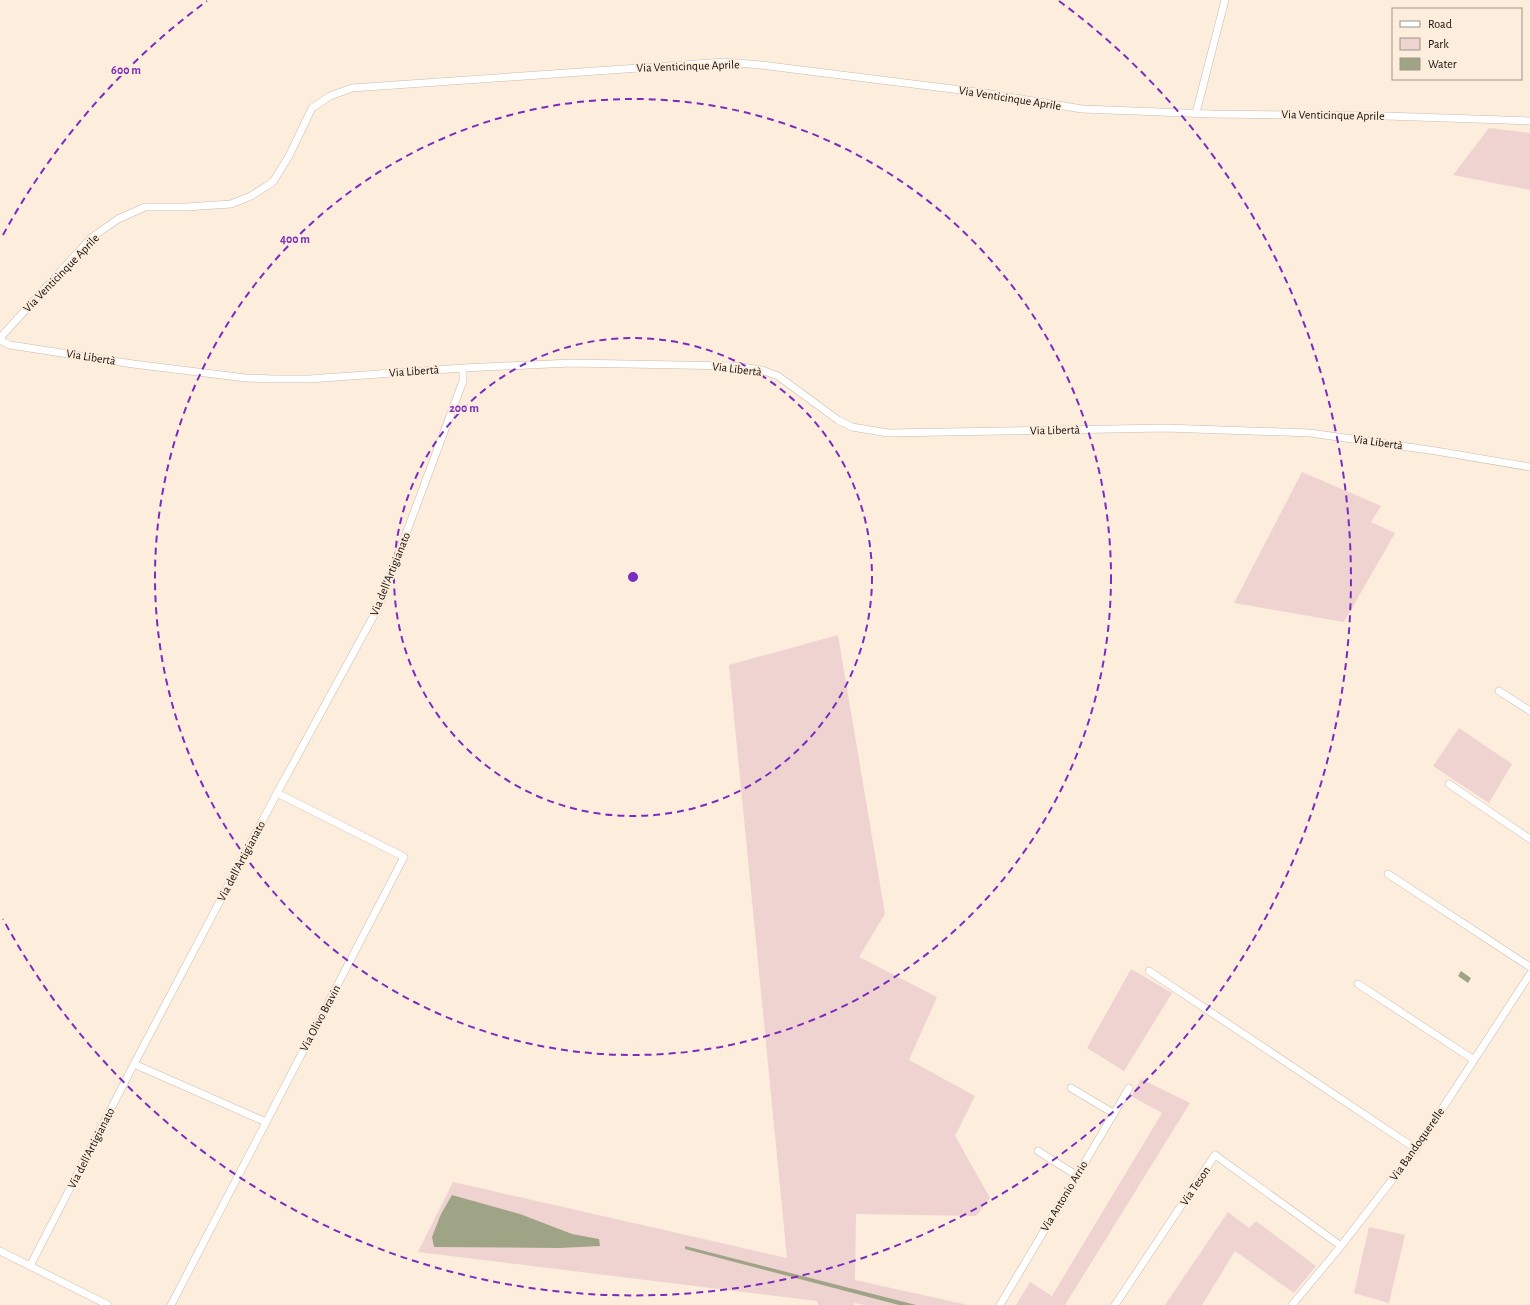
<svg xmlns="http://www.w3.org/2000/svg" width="1530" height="1305" viewBox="0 0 1530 1305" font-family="'Alegreya Sans',sans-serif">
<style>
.green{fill:#eed3d1}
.water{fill:#a0a487}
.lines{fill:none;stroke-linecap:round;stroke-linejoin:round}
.minor-casing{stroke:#cabbab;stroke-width:8}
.minor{stroke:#fff;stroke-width:7}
.ring{fill:none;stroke:#7b2cbf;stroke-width:2;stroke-dasharray:7 5}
.labels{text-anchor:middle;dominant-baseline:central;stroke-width:4;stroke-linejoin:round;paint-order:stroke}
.street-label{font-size:12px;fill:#120d08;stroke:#fdeddd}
.centre{fill:#7b2cbf;stroke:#fdeddd;stroke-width:2}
.ring-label{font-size:12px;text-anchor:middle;font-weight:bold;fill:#7b2cbf;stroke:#fdeddd;stroke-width:4;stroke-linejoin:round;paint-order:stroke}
</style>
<rect width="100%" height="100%" fill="#fdeddd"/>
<!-- green -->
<path class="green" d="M 1489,128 L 1530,133 L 1530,190 L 1453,175 Z
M 1302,472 L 1381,506 L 1371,522 L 1395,533 L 1344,622 L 1234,603 Z
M 838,635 L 885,914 L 859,957 L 937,997 L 909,1060 L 975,1096 L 955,1136 L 990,1198 L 976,1216 L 856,1214 L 855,1280 L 968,1305 L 866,1305 L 854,1303 L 854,1305 L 818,1305 L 817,1301 L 418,1252 L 453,1182 L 787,1258 L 729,665 Z
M 1459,728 L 1512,764 L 1489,803 L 1433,766 Z
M 1131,969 L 1172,993 L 1124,1071 L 1087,1048 Z
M 1141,1079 L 1190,1103 L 1065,1305 L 1016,1305 L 1030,1282 L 1052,1296 L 1162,1113 L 1131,1096 Z
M 1228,1212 L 1249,1228 L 1256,1221 L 1316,1266 L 1294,1293 L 1235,1251 L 1202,1305 L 1165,1305 Z
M 1369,1227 L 1405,1235 L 1389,1303 L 1354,1293 Z"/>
<!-- water -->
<path class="water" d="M 1461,971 L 1471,978 L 1468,983 L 1458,976 Z
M 452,1195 L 520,1214 L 572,1234 L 599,1239 L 600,1246 L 560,1248 L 434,1247 L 432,1237 L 441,1214 Z
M 685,1246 L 916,1305 L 899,1305 L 685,1249 Z"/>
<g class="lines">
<!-- minor casing -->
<g class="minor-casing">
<path id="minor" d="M 1196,113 L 1225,0
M 0,338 L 91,238 L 118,219 L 145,207 L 186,207 L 231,204 L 251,196 L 273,182 L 289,156 L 312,108 L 330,96 L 352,88 L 725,62 L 761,65 L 985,93 L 1082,109 L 1212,114 L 1386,116 L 1530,121
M 0,340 L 10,345 L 133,364 L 246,378 L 273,379 L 309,379 L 463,368 L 571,363 L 735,366 L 762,370 L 778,376 L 838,420 L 852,427 L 888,433 L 1165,428 L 1310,433 L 1436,451 L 1530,467
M 1499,691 L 1530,711
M 1449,784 L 1530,839
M 1388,874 L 1530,967
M 1149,971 L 1416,1149
M 1358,984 L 1474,1060
M 134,1064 L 266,1122
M 1071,1088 L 1113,1113
M 1038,1151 L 1076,1175
M 0,1251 L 108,1305
M 30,1266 L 134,1064 L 277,793 L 379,606 L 463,381 L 463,368
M 171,1305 L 404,857 L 277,793
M 1000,1305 L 1129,1088
M 1115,1305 L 1215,1155 L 1341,1246
M 1292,1305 L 1341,1246 L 1416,1149 L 1530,974"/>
</g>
<!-- minor -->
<use href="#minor" class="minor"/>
</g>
<!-- distance rings -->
<g class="ring">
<circle cx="633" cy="577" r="239"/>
<circle cx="633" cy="577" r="478"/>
<path d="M3 235A717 717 0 0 1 207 1M1059 1A717 717 0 1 1 3 919"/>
</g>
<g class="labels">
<!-- street labels -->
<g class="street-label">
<text transform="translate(688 66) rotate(-2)">Via Venticinque Aprile</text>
<text transform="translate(1010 98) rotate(9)">Via Venticinque Aprile</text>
<text transform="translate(1333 115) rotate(1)">Via Venticinque Aprile</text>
<text transform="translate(61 273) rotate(-46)">Via Venticinque Aprile</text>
<text transform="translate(91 357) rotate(9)">Via Libertà</text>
<text transform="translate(737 369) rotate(7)">Via Libertà</text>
<text transform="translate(414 371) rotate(-4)">Via Libertà</text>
<text transform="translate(1055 430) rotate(-1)">Via Libertà</text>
<text transform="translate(1378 442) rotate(8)">Via Libertà</text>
<text transform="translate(390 574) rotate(-68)">Via dell'Artigianato</text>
<text transform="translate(241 861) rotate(-62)">Via dell'Artigianato</text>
<text transform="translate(320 1018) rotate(-62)">Via Olivo Bravin</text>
<text transform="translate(1417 1144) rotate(-55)">Via Bandoquerelle</text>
<text transform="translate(91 1148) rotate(-63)">Via dell'Artigianato</text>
<text transform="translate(1195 1186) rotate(-56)">Via Teson</text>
<text transform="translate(1064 1196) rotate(-59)">Via Antonio Arrio</text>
</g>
</g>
<circle cx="633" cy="577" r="6" class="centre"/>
<g class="ring-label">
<text x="126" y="74">600 m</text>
<text x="295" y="243">400 m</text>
<text x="464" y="412">200 m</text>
</g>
<!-- legend -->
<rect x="1392" y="8" width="130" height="72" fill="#fdeddd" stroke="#9f9388"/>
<rect x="1400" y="21" width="20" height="6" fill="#ffffff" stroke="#9f9388"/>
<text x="1428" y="28" font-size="12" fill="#120d08">Road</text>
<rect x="1400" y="38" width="20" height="12" fill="#eed3d1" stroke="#9f9388"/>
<text x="1428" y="48" font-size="12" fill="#120d08">Park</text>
<rect x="1400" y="58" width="20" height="12" fill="#a0a487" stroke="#9f9388"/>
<text x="1428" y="68" font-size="12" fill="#120d08">Water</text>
</svg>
